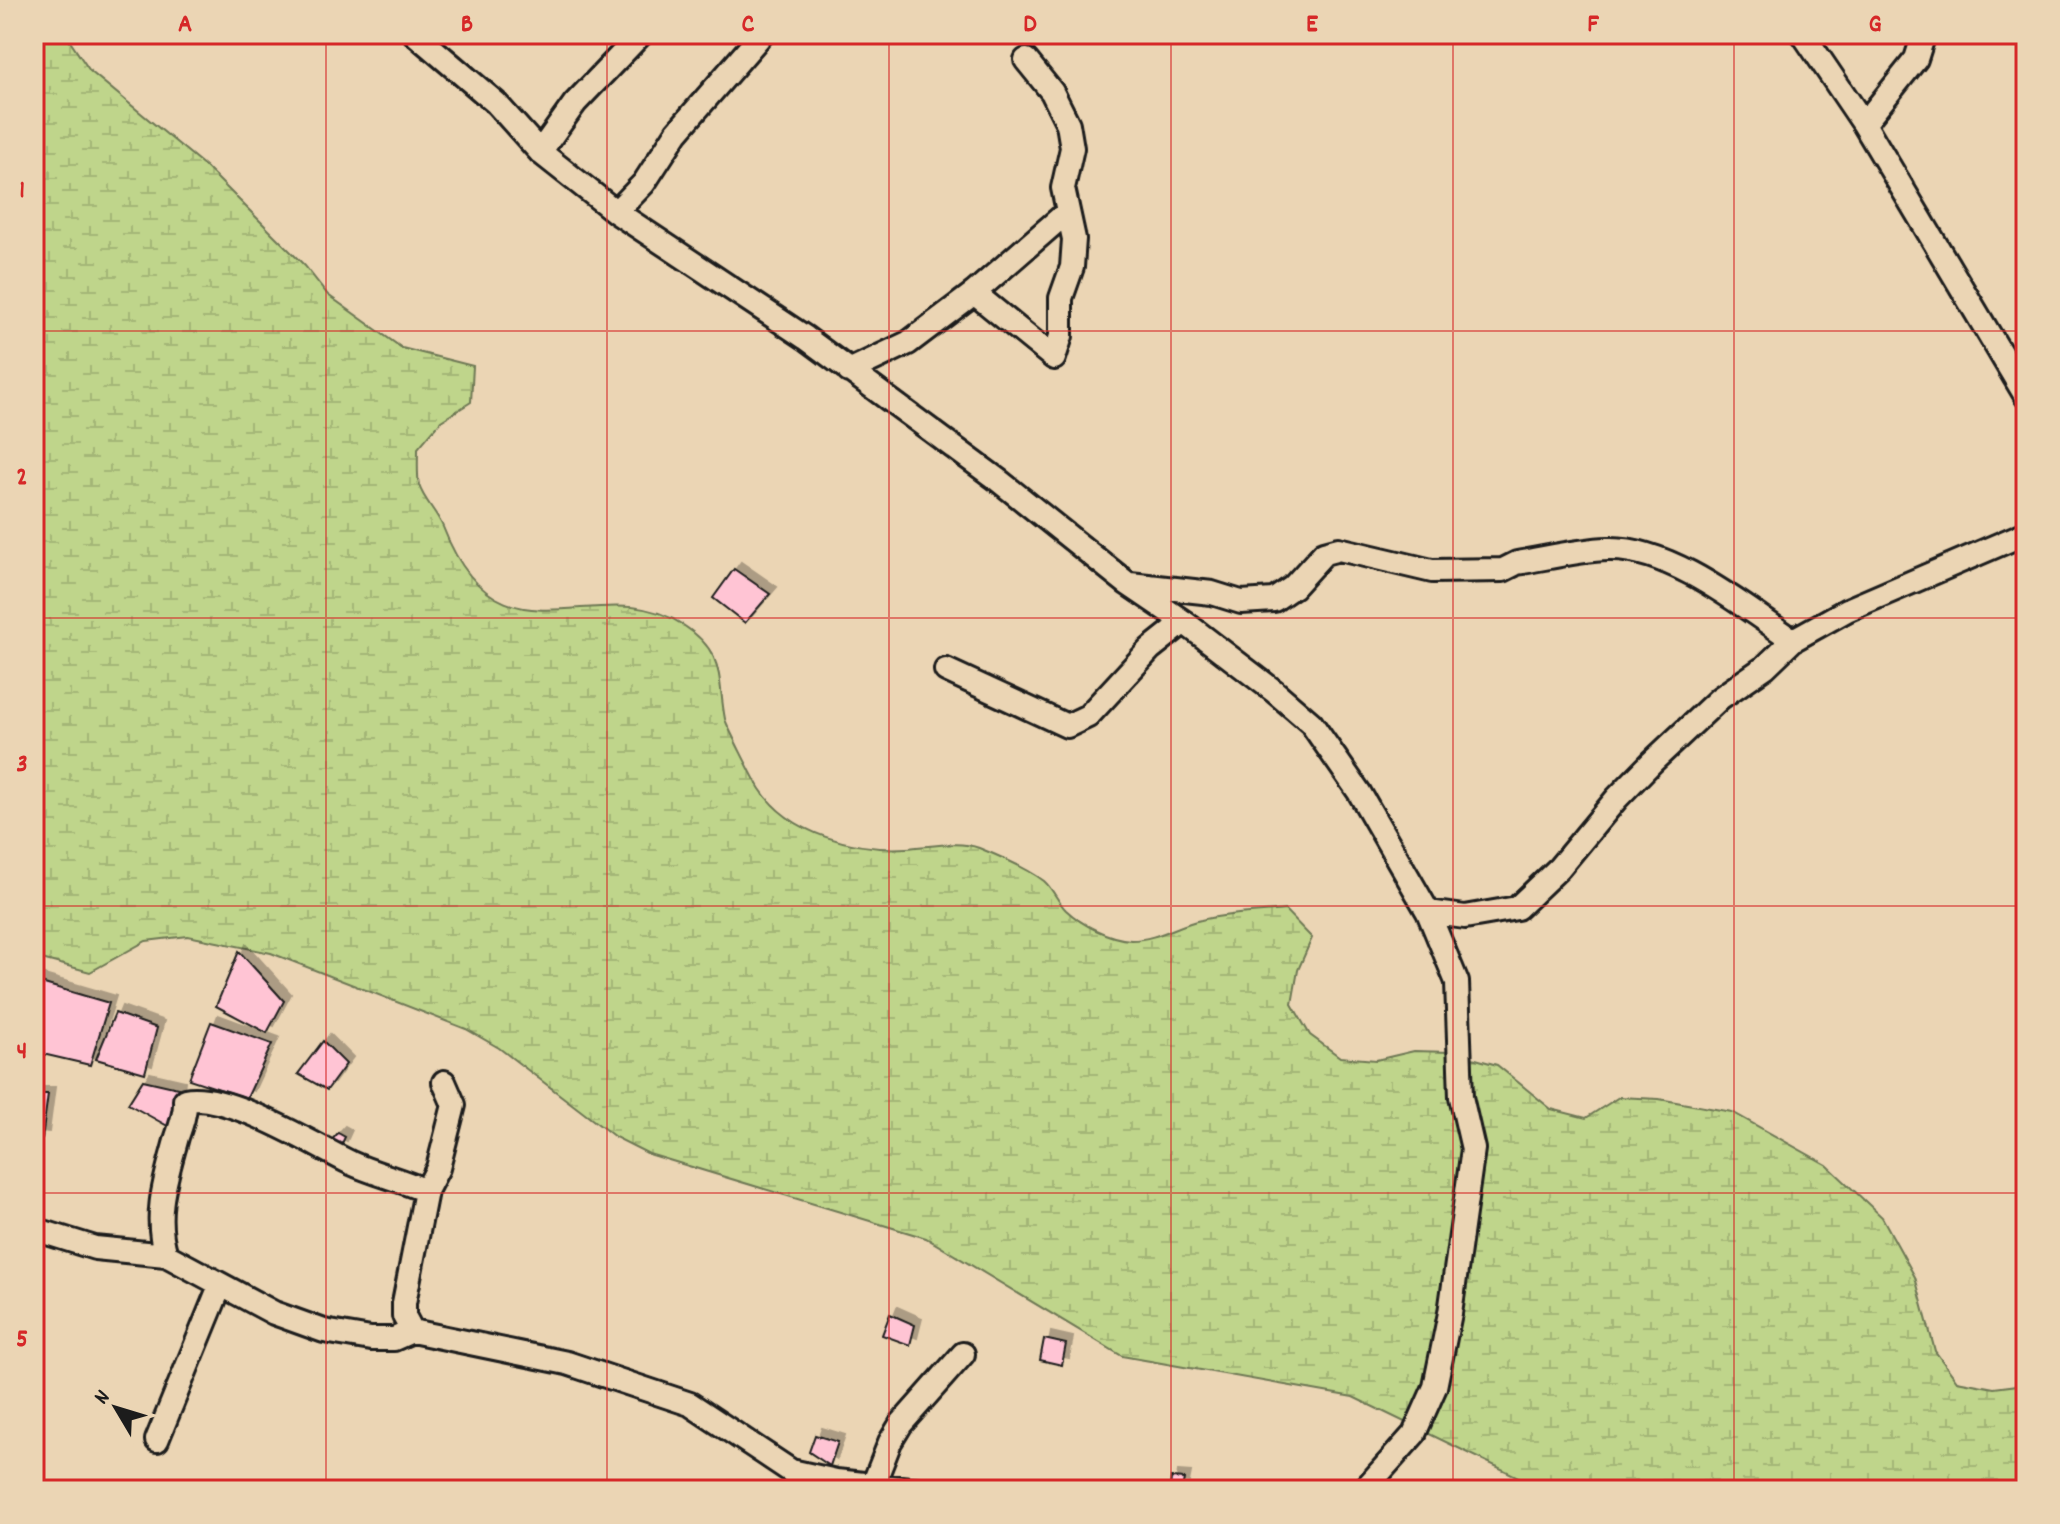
<svg xmlns="http://www.w3.org/2000/svg" width="2060" height="1524" viewBox="0 0 2060 1524" font-family="Dekko,sans-serif">
<style>
.wetland{fill:url(#wetland-marsh);stroke:#6e7854;stroke-width:2}
.building{fill:#ffc4d4;stroke:#1c1c1c;stroke-width:2;filter:url(#shadow)}
.lines{fill:none;stroke-linecap:round;stroke-linejoin:round}
.minor-casing{stroke:#1c1c1c;stroke-width:28}
.minor{stroke:#ebd5b4;stroke-width:22}
.grid{fill:none;stroke:#d62828;stroke-width:2;stroke-opacity:0.55}
.neatline{fill:none;stroke:#d62828;stroke-width:3}
.grid-label{font-size:26px;text-anchor:middle;font-weight:bold;fill:#d62828}
</style>
<defs>
<pattern id="wetland-marsh" width="20" height="14" patternUnits="userSpaceOnUse" patternTransform="scale(2)"><rect width="20" height="14" fill="#bfd58b"/><path d="M1 5h8M5 5V1M11 12h8M15 12V8" fill="none" stroke="#a4b677"/></pattern>
<filter id="shadow"><feDropShadow dx="7" dy="-7" stdDeviation="0" flood-color="#0004"/></filter>
</defs>
<rect width="100%" height="100%" fill="#ebd5b4"/>
<filter id="ink" filterUnits="userSpaceOnUse"><feTurbulence type="fractalNoise" baseFrequency=".0125" numOctaves="2"/><feDisplacementMap in="SourceGraphic" scale="16" xChannelSelector="R" yChannelSelector="G"/><feConvolveMatrix kernelMatrix="1 2 1 2 8 2 1 2 1" color-interpolation-filters="sRGB"/></filter>
<g filter="url(#ink)">
<!-- wetland -->
<path class="wetland" d="M 34,34 L 65,34 L 90,71 L 205,166 L 305,266 L 328,295 L 402,348 L 473,366 L 471,402 L 441,421 L 418,448 C 418,460 417,474 419,485 C 423,499 437,512 443,527 C 500,674 600,568 683,625 C 726,653 717,677 725,719 C 726,724 756,783 760,789 C 790,835 856,851 907,848 C 928,847 959,840 979,848 C 999,856 1027,868 1044,881 C 1053,889 1058,902 1066,910 C 1082,925 1109,939 1131,940 C 1157,940 1177,925 1201,920 C 1228,913 1258,913 1285,910 L 1312,938 L 1298,970 L 1292,1004 L 1310,1035 L 1340,1057 L 1376,1060 L 1414,1051 L 1451,1052 L 1497,1065 L 1551,1109 L 1586,1118 L 1619,1097 L 1659,1099 L 1732,1112 L 1827,1165 L 1882,1217 L 1915,1277 L 1935,1351 L 1957,1381 L 1994,1388 L 2026,1384 L 2026,1490 L 1545,1490 L 1353,1397 L 1122,1356 L 926,1238 L 649,1154 L 615,1137 L 499,1048 L 466,1029 L 271,953 L 188,936 L 146,941 L 90,972 L 34,957 Z"/>
<!-- building -->
<path class="building" d="M 734,569 L 770,594 L 745,623 L 713,598 Z
M 239,951 L 284,1001 L 267,1033 L 216,1006 Z
M 34,981 L 109,1003 L 90,1065 L 34,1052 Z
M 115,1013 L 157,1028 L 145,1073 L 96,1059 Z
M 211,1022 L 272,1044 L 247,1098 L 189,1079 Z
M 323,1041 L 346,1064 L 327,1090 L 298,1074 Z
M 143,1080 L 178,1088 L 173,1129 L 128,1104 Z
M 34,1094 L 48,1094 L 42,1139 L 34,1138 Z
M 338,1133 L 345,1137 L 340,1148 L 329,1143 Z
M 890,1314 L 915,1325 L 910,1345 L 882,1335 Z
M 1044,1339 L 1066,1344 L 1062,1365 L 1040,1360 Z
M 815,1435 L 838,1442 L 830,1466 L 809,1452 Z
M 1171,1478 L 1184,1479 L 1182,1489 L 1170,1488 Z"/>
<g class="lines">
<!-- minor casing -->
<g class="minor-casing">
<path id="minor" d="M 415,34 L 496,103 L 540,152 L 616,212 L 806,338 L 998,480 L 1128,584 L 1184,622 L 1274,691 L 1311,723 L 1359,792 L 1428,912 L 1457,982 L 1461,1097 L 1473,1149 L 1450,1313 L 1435,1387 L 1414,1434 L 1364,1490
M 1803,34 L 1864,124 L 2026,396
M 1864,124 L 1916,59 L 1924,34
M 540,152 L 575,103 L 641,34
M 616,212 L 644,183 L 677,132 L 762,34
M 974,293 L 1054,358 L 1061,336 L 1061,298 L 1072,267 L 1074,239 L 1063,188 L 1072,148 L 1068,124 L 1052,92 L 1026,60
M 849,371 L 908,343 L 974,293 L 1066,213
M 1130,584 L 1212,593 L 1241,602 L 1274,600 L 1293,587 L 1324,553 L 1339,549 L 1432,571 L 1503,570 L 1517,563 C 1547,558 1578,550 1608,549 C 1670,547 1744,607 1793,640
M 946,670 L 1067,726 L 1088,716 L 1150,649 L 1184,622
M 1428,912 L 1465,917 L 1517,908 L 1559,868 L 1617,798 L 1652,762 L 1720,698 L 1765,667 L 1793,640 L 1847,610 L 2026,533
M 444,1082 L 454,1105 L 438,1168 L 426,1191 L 404,1303 L 404,1316 L 412,1331 L 567,1363 L 690,1404 L 791,1471 L 836,1481 L 919,1490
M 34,1229 L 95,1248 L 166,1255 L 274,1313 L 324,1331 L 371,1339 L 394,1339 L 412,1331
M 166,1255 C 153,1214 166,1178 177,1137 C 181,1126 186,1112 185,1100 C 226,1091 312,1144 351,1163 C 375,1174 402,1180 426,1191
M 157,1440 L 220,1286
M 874,1483 L 890,1442 L 901,1424 L 963,1354"/>
</g>
<!-- minor -->
<use href="#minor" class="minor"/>
</g>
</g>
<!-- grid -->
<path class="grid" d="M 326,34 L 326,1490M 607,34 L 607,1490M 889,34 L 889,1490M 1171,34 L 1171,1490M 1453,34 L 1453,1490M 1734,34 L 1734,1490M 34,331 L 2026,331M 34,618 L 2026,618M 34,906 L 2026,906M 34,1193 L 2026,1193"/>
<!-- margin -->
<rect width="2060" height="1524" fill="none" stroke="#ebd5b4" stroke-width="88"/>
<!-- north arrow -->
<g transform="translate(116 1408) rotate(308)" stroke="#ebd5b4" stroke-width="6" paint-order="stroke">
<path d="M0-6L14 30L0 20L-14 30Z" fill="#1c1c1c"/>
<text y="-12" font-size="22" font-weight="bold" text-anchor="middle" fill="#1c1c1c">N</text>
</g>
<rect x="44" y="44" width="1972" height="1436" class="neatline"/>
<g class="grid-label">
<text x="185" y="31">A</text>
<text x="467" y="31">B</text>
<text x="748" y="31">C</text>
<text x="1030" y="31">D</text>
<text x="1312" y="31">E</text>
<text x="1593" y="31">F</text>
<text x="1875" y="31">G</text>
<text x="22" y="197">1</text>
<text x="22" y="484">2</text>
<text x="22" y="771">3</text>
<text x="22" y="1058">4</text>
<text x="22" y="1346">5</text>
</g>
</svg>
